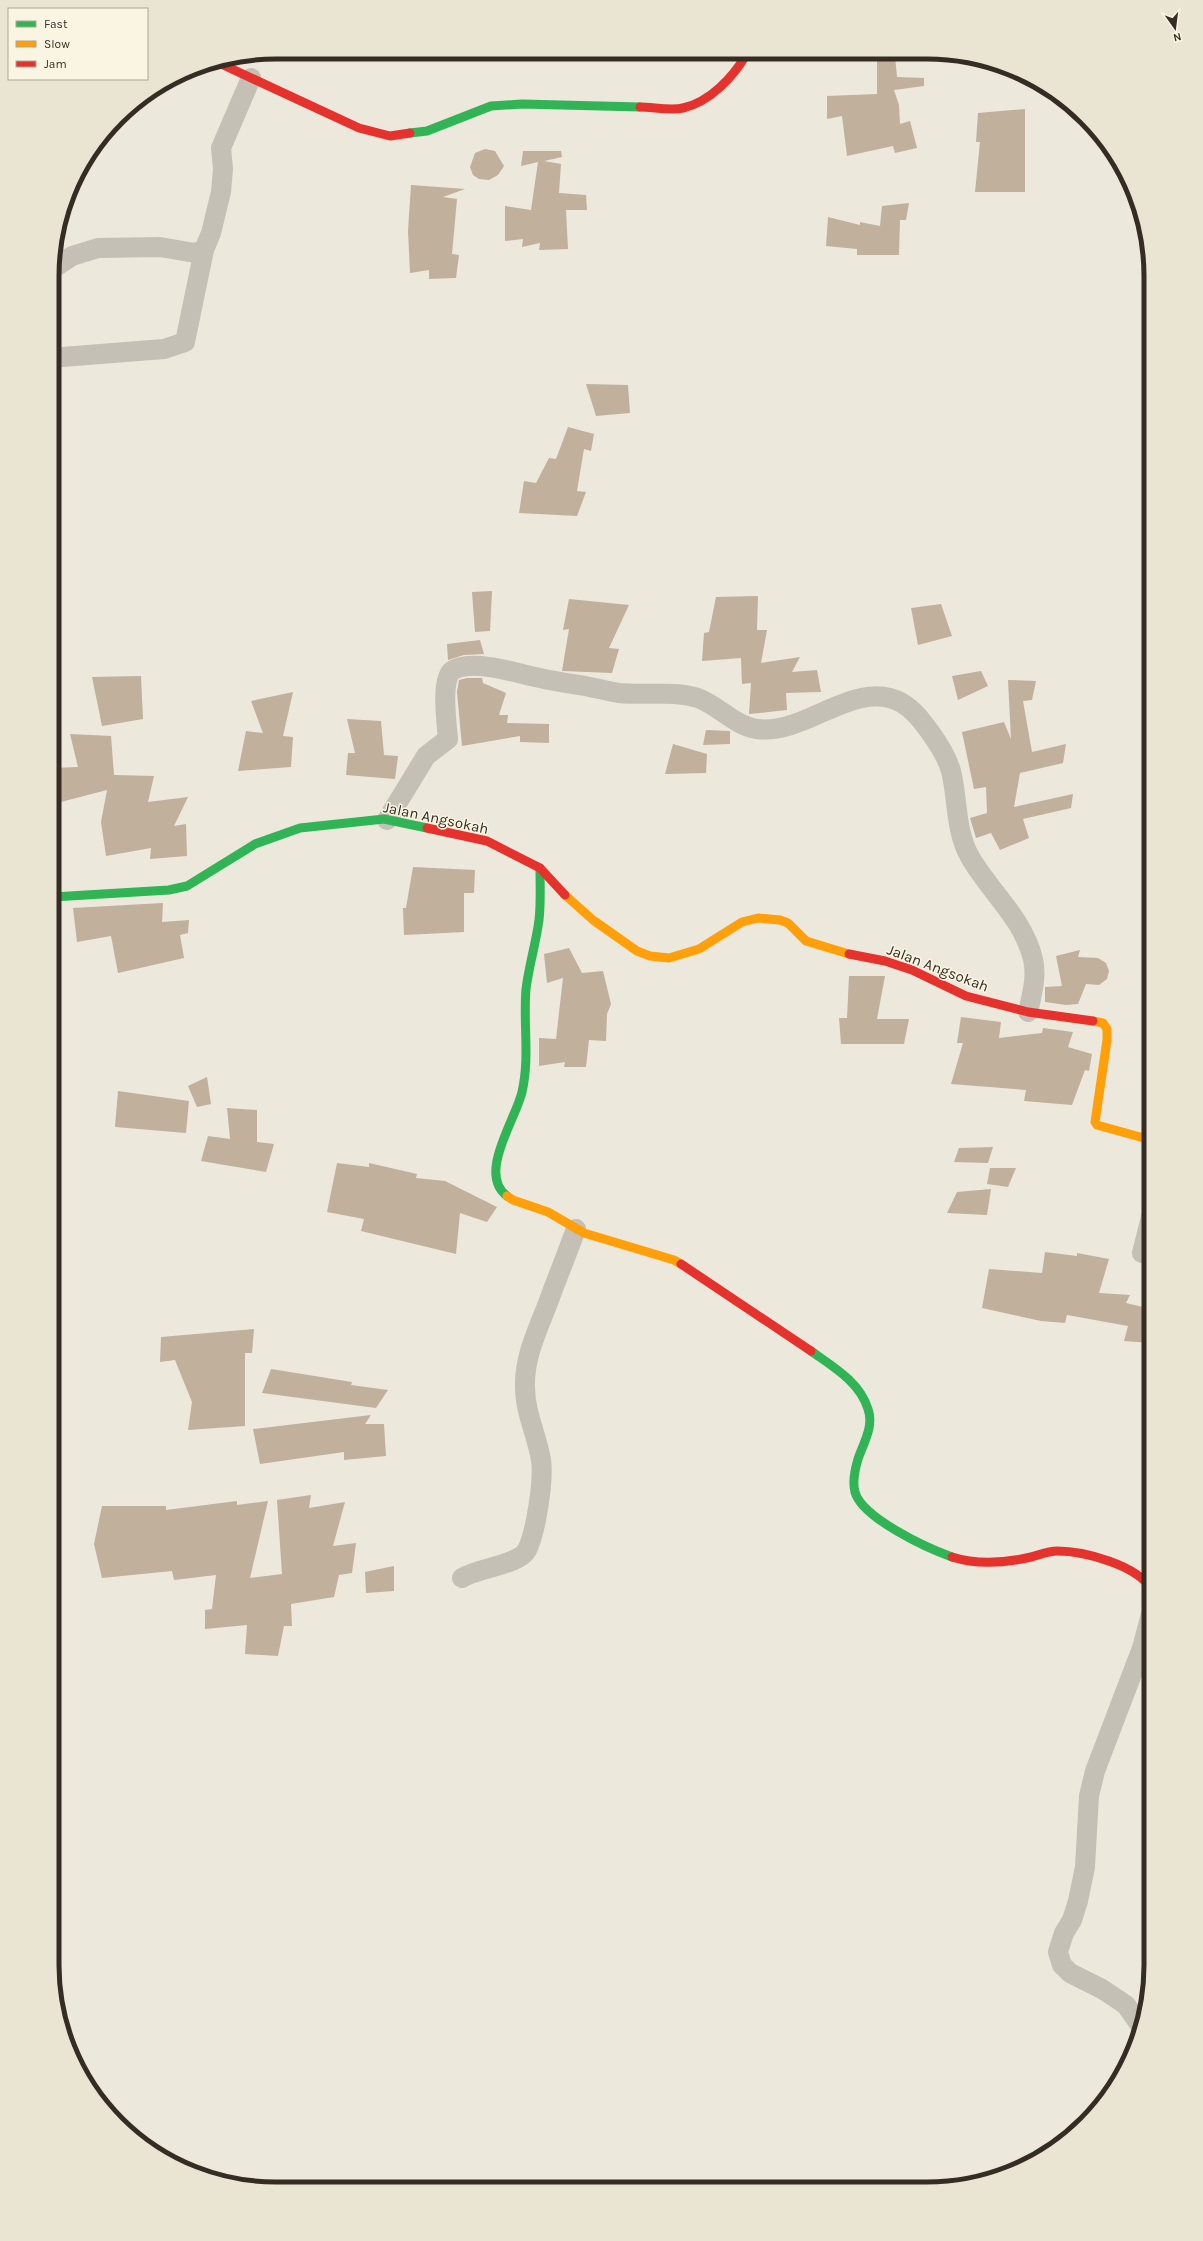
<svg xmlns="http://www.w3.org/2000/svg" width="1203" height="2241" viewBox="0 0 1203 2241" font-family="Karla,sans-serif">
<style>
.building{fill:#c1b09c}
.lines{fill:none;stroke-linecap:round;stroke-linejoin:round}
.street{stroke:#c4c0b6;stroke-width:20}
.fast{stroke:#30b455;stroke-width:9}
.slow{stroke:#ff9f0a;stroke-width:9}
.jam{stroke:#e5322d;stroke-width:9}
.labels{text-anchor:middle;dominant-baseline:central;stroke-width:3;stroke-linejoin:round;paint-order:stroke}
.street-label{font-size:15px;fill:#352d24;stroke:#faf5e2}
.rim{fill:none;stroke:#352d24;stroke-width:5}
</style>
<rect width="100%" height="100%" fill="#ece8dc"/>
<!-- building -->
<path class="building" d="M 877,56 L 895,56 L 897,77 L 924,78 L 924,86 L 894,90 L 899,105 L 900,124 L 910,121 L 917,148 L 895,153 L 893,146 L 847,156 L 842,116 L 827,119 L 827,96 L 877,94 Z
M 1025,109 L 1025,192 L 975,192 L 980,142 L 976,142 L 978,113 Z
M 485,149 L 495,151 L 504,166 L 498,175 L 489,180 L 479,179 L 473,175 L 470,167 L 475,153 Z
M 523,151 L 561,151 L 562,157 L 544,161 L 561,164 L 559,193 L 586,195 L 587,210 L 566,210 L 568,249 L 539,250 L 540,243 L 522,247 L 523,239 L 505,241 L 505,206 L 531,210 L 538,162 L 521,166 Z
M 411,185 L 465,189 L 443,197 L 457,199 L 452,254 L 459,255 L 456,278 L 429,279 L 429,270 L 410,273 L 408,231 Z
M 909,203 L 906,220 L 900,220 L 899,255 L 857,255 L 857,249 L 826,246 L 828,217 L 860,225 L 860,222 L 880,226 L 882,206 Z
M 586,384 L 628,385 L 630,413 L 596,416 Z
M 568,427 L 594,434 L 591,451 L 584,449 L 577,491 L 586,492 L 577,516 L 519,513 L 524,481 L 536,483 L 549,458 L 556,459 Z
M 492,591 L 490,631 L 475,632 L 472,592 Z
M 758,596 L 757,630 L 767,630 L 761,663 L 800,657 L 792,672 L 817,670 L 821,692 L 786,693 L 787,710 L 749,714 L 751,683 L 742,684 L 741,658 L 702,661 L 704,633 L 709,632 L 716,597 Z
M 569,599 L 629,605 L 609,648 L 619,649 L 612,673 L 562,671 L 569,629 L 563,630 Z
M 941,604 L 952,636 L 918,645 L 911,608 Z
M 480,640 L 484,654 L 464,655 L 448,660 L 447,644 Z
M 981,671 L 988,686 L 958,700 L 952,676 Z
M 141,676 L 143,719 L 102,726 L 92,677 Z
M 467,678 L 482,678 L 483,683 L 506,693 L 499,715 L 508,715 L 507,723 L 549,724 L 549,743 L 520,742 L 520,736 L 462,746 L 457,692 L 459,680 Z
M 1008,680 L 1036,681 L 1032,700 L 1023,701 L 1032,752 L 1066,744 L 1063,763 L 1020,773 L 1014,807 L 1073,794 L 1071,808 L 1023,819 L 1029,838 L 1000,850 L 991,833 L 976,838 L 970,818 L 987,813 L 986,787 L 974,789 L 962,732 L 1004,722 L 1011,739 Z
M 293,692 L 283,736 L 293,737 L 291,767 L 238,771 L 246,731 L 263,733 L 251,701 Z
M 347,719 L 381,721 L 384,755 L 398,756 L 395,779 L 346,775 L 348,753 L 355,753 Z
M 706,730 L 730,731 L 730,744 L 703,745 Z
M 70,734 L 111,736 L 114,775 L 154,776 L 148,802 L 188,797 L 174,826 L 186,824 L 187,856 L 150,859 L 151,848 L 106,856 L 101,822 L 107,790 L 53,804 L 53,768 L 78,767 Z
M 673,744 L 707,754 L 706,773 L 665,774 Z
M 413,867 L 475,870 L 474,893 L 464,893 L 464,932 L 404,935 L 403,908 L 406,908 Z
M 163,903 L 162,922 L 189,920 L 188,933 L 180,935 L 184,958 L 118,973 L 111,936 L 77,942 L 73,908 Z
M 569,948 L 582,973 L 603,971 L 611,1004 L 607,1014 L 606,1041 L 589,1040 L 586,1067 L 564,1067 L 565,1062 L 539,1066 L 539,1038 L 556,1039 L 563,978 L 547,983 L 544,954 Z
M 1080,950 L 1078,957 L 1098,958 L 1106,963 L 1109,971 L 1107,979 L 1099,985 L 1086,984 L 1078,1004 L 1066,1005 L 1045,1002 L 1045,987 L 1062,986 L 1056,956 Z
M 849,976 L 885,976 L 877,1019 L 909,1019 L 904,1044 L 841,1044 L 839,1018 L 847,1018 Z
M 961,1017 L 1001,1022 L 999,1038 L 1042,1033 L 1043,1028 L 1073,1032 L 1068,1047 L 1092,1054 L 1089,1071 L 1085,1070 L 1072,1105 L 1024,1101 L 1026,1090 L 951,1084 L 963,1043 L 957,1043 Z
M 207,1077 L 211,1104 L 197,1107 L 188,1086 Z
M 118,1091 L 189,1101 L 186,1133 L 115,1127 Z
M 227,1108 L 257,1110 L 257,1142 L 274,1144 L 266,1172 L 201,1161 L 208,1136 L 230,1139 Z
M 993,1147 L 988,1163 L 954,1162 L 959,1148 Z
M 337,1163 L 369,1167 L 369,1163 L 417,1174 L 416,1178 L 445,1181 L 497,1207 L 487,1222 L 460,1213 L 456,1254 L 361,1231 L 364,1219 L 327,1212 Z
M 990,1168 L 1016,1168 L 1008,1187 L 987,1184 Z
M 991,1189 L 987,1215 L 947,1213 L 957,1192 Z
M 1045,1252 L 1077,1256 L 1077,1253 L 1109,1259 L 1099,1293 L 1130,1295 L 1126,1303 L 1151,1309 L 1151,1343 L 1124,1341 L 1128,1326 L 1067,1315 L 1065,1323 L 1041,1321 L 982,1308 L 989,1269 L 1042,1273 Z
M 254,1329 L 252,1353 L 245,1353 L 245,1426 L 188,1430 L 192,1402 L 175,1360 L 160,1362 L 161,1337 Z
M 271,1369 L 352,1382 L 351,1385 L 388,1390 L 376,1408 L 262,1393 Z
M 371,1415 L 365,1424 L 384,1424 L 386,1456 L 344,1460 L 344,1452 L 260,1464 L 253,1429 Z
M 311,1495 L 309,1508 L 345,1502 L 333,1546 L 356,1543 L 352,1573 L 339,1575 L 334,1597 L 291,1604 L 292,1626 L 284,1626 L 278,1656 L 245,1654 L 247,1625 L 205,1629 L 205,1610 L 212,1609 L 216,1575 L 174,1580 L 172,1571 L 102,1578 L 94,1544 L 102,1506 L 166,1506 L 166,1510 L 237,1501 L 237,1505 L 268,1501 L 250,1578 L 282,1574 L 277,1500 Z
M 394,1566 L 394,1591 L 366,1593 L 365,1572 Z"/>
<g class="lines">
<!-- street -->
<path class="street" d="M 54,268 L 72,256 L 98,248 L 160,247 L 195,253 L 204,250 L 211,233 L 221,192 L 223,169 L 221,148 L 251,78
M 62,357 L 164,349 L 185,342 L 204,250
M 387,820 L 426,756 L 448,739 C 447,726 440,677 453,670 C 467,662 495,667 510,671 C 533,677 556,682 579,685 C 593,687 606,691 619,693 C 646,696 672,690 698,698 C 719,706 735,726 757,729 C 805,736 856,677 902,703 C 914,710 922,721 930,732 C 938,743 947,757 951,771 C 958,799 955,831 970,857 C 990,892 1023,918 1033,959 C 1037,977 1032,994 1028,1012
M 1142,1253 L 1151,1217
M 462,1578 C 478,1568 519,1565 527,1550 C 536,1532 544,1479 541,1460 C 537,1435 525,1413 525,1387 C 524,1357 538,1329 548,1303 C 557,1278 567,1254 576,1229
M 1140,2025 L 1126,2005 L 1102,1989 L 1070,1973 L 1062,1965 L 1058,1952 L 1064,1933 L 1072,1920 L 1078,1901 L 1085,1867 L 1089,1796 L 1095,1771 L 1142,1648 L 1151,1614"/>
<!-- fast -->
<path class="fast" d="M 410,133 L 427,131 L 491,106 L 522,104 L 640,107
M 53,897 L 169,890 L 187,886 L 255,844 L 300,828 L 384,819 L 427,828
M 507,1196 C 477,1174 516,1119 522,1092 C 530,1057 523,1023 526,989 C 529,965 536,943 539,920 C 541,903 540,885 540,868
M 811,1351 C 832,1366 860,1382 868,1409 C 874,1426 864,1442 858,1459 C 855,1469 852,1481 855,1492 C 862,1518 927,1548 952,1557"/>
<!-- slow -->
<path class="slow" d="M 565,895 L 593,920 L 637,951 L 650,956 L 669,958 L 699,949 L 742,922 L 758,918 L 780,920 L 788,923 L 806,941 L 849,954
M 1093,1021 L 1103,1023 L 1107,1029 L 1107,1040 L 1095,1122 L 1097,1125 L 1151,1140
M 507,1196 L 513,1200 L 548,1212 L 584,1233 L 674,1260 L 681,1264"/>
<!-- jam -->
<path class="jam" d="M 219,63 L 359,128 L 390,136 L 410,133
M 640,107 C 653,107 670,111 683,108 C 710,102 733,77 746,55
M 427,828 L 487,841 L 540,868 L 565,895
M 849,954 L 885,961 L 912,970 L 966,996 L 1028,1012 L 1093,1021
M 681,1264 L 811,1351
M 952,1557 C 977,1565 1005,1563 1031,1557 C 1039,1555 1048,1551 1057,1551 C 1084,1551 1137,1565 1151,1589"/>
</g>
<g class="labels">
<!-- street labels -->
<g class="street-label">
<text transform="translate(436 818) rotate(12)">Jalan Angsokah</text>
<text transform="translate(938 968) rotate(21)">Jalan Angsokah</text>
</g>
</g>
<!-- crop -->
<path d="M0 0H1203V2241H0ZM276 59H927A217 217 0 0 1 1144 276V1965A217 217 0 0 1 927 2182H276A217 217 0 0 1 59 1965V276A217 217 0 0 1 276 59Z" fill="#eae5d3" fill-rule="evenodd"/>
<path class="rim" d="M276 59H927A217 217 0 0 1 1144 276V1965A217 217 0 0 1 927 2182H276A217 217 0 0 1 59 1965V276A217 217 0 0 1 276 59Z"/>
<!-- legend -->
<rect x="8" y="8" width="140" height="72" fill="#faf5e2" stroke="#aba596"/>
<rect x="16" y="21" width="20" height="6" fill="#30b455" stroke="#aba596"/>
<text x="44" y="28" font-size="12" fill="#352d24">Fast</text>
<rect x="16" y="41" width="20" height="6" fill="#ff9f0a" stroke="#aba596"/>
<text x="44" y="48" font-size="12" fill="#352d24">Slow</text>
<rect x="16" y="61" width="20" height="6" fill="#e5322d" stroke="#aba596"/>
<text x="44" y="68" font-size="12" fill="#352d24">Jam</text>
<!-- north arrow -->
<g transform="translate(1175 28) rotate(166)" stroke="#faf5e2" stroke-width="3" paint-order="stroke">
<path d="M0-3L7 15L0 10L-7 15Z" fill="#352d24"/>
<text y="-6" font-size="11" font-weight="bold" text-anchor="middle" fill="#352d24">N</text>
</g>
</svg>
